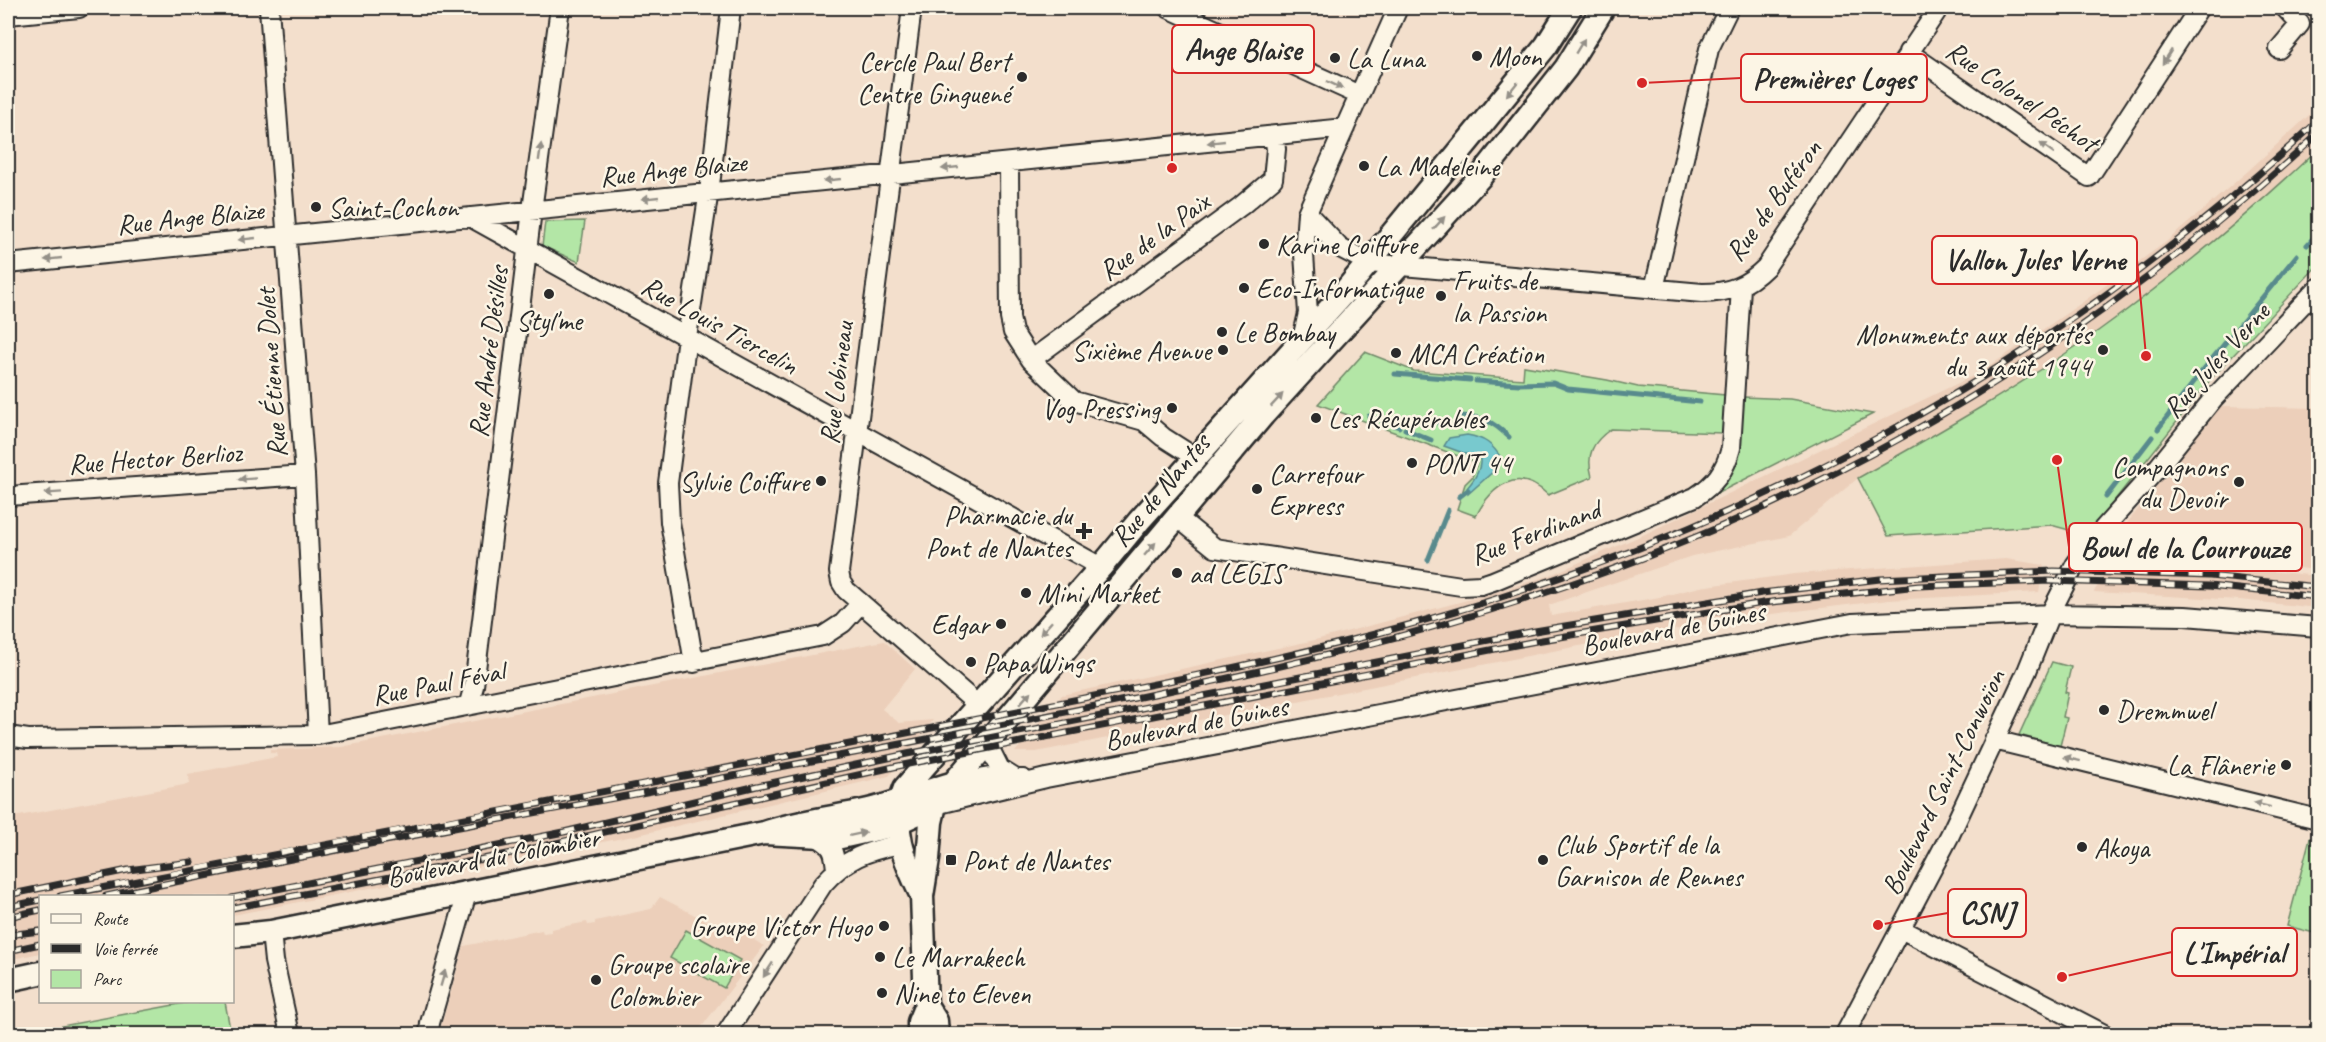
<svg xmlns="http://www.w3.org/2000/svg" width="2326" height="1042" viewBox="0 0 2326 1042" font-family="Caveat,sans-serif">
<style>
.built{fill:#eccfba}
.green{fill:#b3e6a6;stroke:#6f8868;stroke-width:1.5}
.water{fill:#78c9ce;stroke:#598a8d;stroke-width:1.5}
.lines{fill:none;stroke-linecap:round;stroke-linejoin:round}
.stream{stroke:#598a8d;stroke-width:5}
.minor-casing{stroke:#2b2b2b;stroke-width:22}
.major-casing{stroke:#2b2b2b;stroke-width:27}
.minor{stroke:#fcf5e5;stroke-width:18}
.major{stroke:#fcf5e5;stroke-width:22}
.rail-casing{stroke:#2b2b2b;stroke-width:7}
.rail{stroke:#fcf5e5;stroke-width:4.5;stroke-dasharray:14;stroke-linecap:butt}
.oneway{fill:#949088}
.poi-dot{fill:#2b2b2b;stroke:#fcf5e5;stroke-width:2}
.labels{text-anchor:middle;dominant-baseline:central;stroke-width:5;stroke-linejoin:round;paint-order:stroke}
.poi-label{font-size:28px;fill:#2b2b2b;stroke:#fcf5e5;text-anchor:start}
.street-label{font-size:28px;fill:#2b2b2b;stroke:#fcf5e5}
.leader{fill:none;stroke:#d62828;stroke-width:2}
.callout-dot{fill:#d62828;stroke:#fcf5e5;stroke-width:2}
.callout{fill:#fcf5e5;stroke:#d62828;stroke-width:2}
.callout-label{font-size:30px;text-anchor:middle;font-weight:bold;fill:#2b2b2b}
</style>
<rect width="100%" height="100%" fill="#f3dfcc"/>
<filter id="ink" filterUnits="userSpaceOnUse"><feTurbulence type="fractalNoise" baseFrequency=".0167" numOctaves="2"/><feDisplacementMap in="SourceGraphic" scale="12" xChannelSelector="R" yChannelSelector="G"/><feConvolveMatrix kernelMatrix="1 2 1 2 8 2 1 2 1" color-interpolation-filters="sRGB"/></filter>
<g filter="url(#ink)">
<!-- built -->
<path class="built" d="M 2318,107 L 2318,149 L 2265,199 L 2183,267 L 2096,332 L 2019,383 L 1952,425 L 1858,478 L 1789,536 L 1692,556 L 1549,605 L 1551,616 L 1660,597 L 1700,587 L 1794,574 L 2006,559 L 2044,565 L 2039,592 L 1889,600 L 1755,616 L 1579,646 L 1036,752 L 1015,752 L 1062,695 L 1315,640 L 1479,597 L 1548,576 L 1645,534 L 1981,372 L 2080,304 L 2166,242 L 2248,171 Z
M 2221,406 L 2318,408 L 2318,570 L 2185,556 L 2098,559 Z
M 2117,562 L 2219,566 L 2318,576 L 2318,608 L 2240,600 L 2094,592 L 2109,565 Z
M 884,641 L 915,669 L 882,709 L 899,723 L 933,720 L 889,776 L 638,835 L 233,915 L 232,896 L 40,896 L 40,953 L 8,960 L 8,818 L 189,784 L 188,774 L 277,757 L 276,753 L 270,753 L 270,750 L 341,747 Z
M 660,897 L 712,924 L 736,929 L 764,946 L 696,1034 L 439,1034 L 464,946 L 542,930 L 543,933 L 551,932 L 551,929 L 587,922 L 588,925 L 595,924 L 595,921 L 651,909 Z"/>
<!-- green -->
<path class="green" d="M 2318,149 L 2318,265 L 2210,380 L 2087,535 L 2051,525 L 1888,536 L 1858,478 C 1940,432 2022,385 2098,331 C 2176,275 2249,214 2318,149 Z
M 585,221 L 579,262 L 542,246 L 545,222 Z
M 1365,352 L 1414,371 L 1523,379 L 1524,366 L 1607,380 L 1638,387 L 1725,395 L 1723,433 L 1611,429 C 1592,442 1586,455 1592,477 L 1548,495 C 1518,466 1492,485 1476,516 L 1457,509 L 1465,484 L 1472,477 L 1477,463 L 1318,404 Z
M 1743,397 L 1790,399 L 1873,414 L 1716,494 C 1743,463 1742,436 1743,397 Z
M 2052,662 L 2071,667 L 2065,692 L 2068,693 L 2063,717 L 2067,718 L 2060,746 L 2019,735 Z
M 2310,838 L 2318,840 L 2318,934 L 2287,926 Z
M 686,930 L 740,960 L 724,988 L 670,958 Z
M 190,1002 L 225,1002 L 231,1034 L 67,1034 L 62,1026 Z"/>
<!-- water -->
<path class="water" d="M 1467,435 C 1485,438 1492,444 1502,459 L 1496,469 L 1468,494 L 1467,488 C 1474,480 1481,469 1480,459 L 1444,446 L 1449,438 Z"/>
<g class="lines">
<!-- stream -->
<path class="stream" d="M 2307,245 L 2318,233
M 1395,374 L 1470,380
M 1476,381 L 1519,384 L 1553,383 L 1568,389 L 1700,402
M 1369,416 L 1399,427
M 1460,416 C 1483,417 1491,420 1509,437
M 1439,424 L 1447,420
M 1405,429 L 1431,440
M 2158,429 L 2203,370 L 2297,255
M 1459,497 L 1468,490
M 2106,497 L 2152,437
M 1428,560 L 1448,510"/>
<!-- minor casing -->
<g class="minor-casing">
<path id="minor" d="M 269,8 L 305,475 L 318,735
M 912,8 L 839,572 L 841,582 L 846,590 L 978,705
M 1168,8 L 1359,95
M 8,15 L 79,8
M 2279,49 L 2300,24 L 2285,8
M 1908,52 L 2089,177 L 2199,8
M 1009,163 L 1010,318 L 1013,332 L 1031,360 L 1074,401 L 1144,421 L 1163,437 L 1196,458
M 1307,213 L 1340,248 L 1369,263 L 1702,293 C 1729,293 1747,286 1766,267 L 1939,8
M 470,217 L 1101,567
M 8,264 L 1345,128
M 1654,289 L 1709,49 L 1729,8
M 1302,339 L 1308,313 L 1304,254 L 1307,213 L 1398,8
M 1031,360 L 1241,206 L 1273,179 L 1276,149 L 1274,136
M 8,496 L 305,475
M 1177,517 L 1215,548 L 1461,586 L 1481,585 L 1493,581 L 1695,497 C 1715,484 1725,471 1731,448 L 1741,287
M 694,663 L 670,522 L 668,483 L 687,337 L 711,177 L 731,8
M 469,703 L 474,686 L 532,210 L 560,8
M 8,736 L 28,739 L 318,735 L 823,636 L 843,623 L 861,603
M 1994,740 L 2318,819
M 987,743 L 1000,769 L 1016,779
M 954,783 L 991,777 L 1023,779
M 935,805 L 1046,778 L 1852,623 L 2050,614 L 2185,616 L 2318,627
M 815,836 C 833,846 834,849 836,869
M 1901,929 L 2104,1034
M 271,932 L 274,961 L 290,1034
M 429,1034 L 430,1023 L 467,893
M 726,1034 L 823,884 C 846,858 867,851 900,844
M 1845,1034 L 1950,835 L 2027,671 L 2050,614 L 2075,565 L 2093,540 L 2155,471 L 2213,399 L 2318,288"/>
</g>
<!-- major casing -->
<g class="major-casing">
<path id="major" d="M 764,833 L 841,837 L 890,826 L 935,805 L 1263,415 L 1481,176 L 1566,68 L 1603,8
M 922,896 C 905,862 889,826 905,788 L 1101,567 L 1139,521 L 1341,296 L 1546,46 L 1570,8
M 232,936 L 271,932 L 764,833 C 798,821 834,818 869,810 C 898,803 925,791 954,783
M 8,980 L 40,973
M 926,1005 L 936,1021 L 937,1034
M 919,1034 L 919,1022 L 926,1005 L 922,896 L 928,859 L 931,822 L 935,805"/>
</g>
<!-- minor -->
<use href="#minor" class="minor"/>
<!-- major -->
<use href="#major" class="major"/>
<!-- rail casing -->
<g class="rail-casing">
<path id="rail" d="M 8,895 L 128,870 L 191,862
M 60,896 C 347,838 635,787 922,730 C 1073,699 1226,673 1375,634 C 1738,538 2043,375 2318,121
M 106,896 C 391,837 678,788 963,732 C 1222,682 1478,631 1722,526 C 1942,431 2144,296 2318,134
M 232,898 L 564,832 L 757,786 L 907,754 L 1535,631 L 1762,593 L 1880,579 L 2054,571 L 2210,576 L 2318,587
M 8,907 L 40,900
M 232,908 L 498,856 L 898,766 L 1536,641 L 1763,603 L 1918,586 L 2049,581 L 2209,586 L 2318,597
M 8,917 L 40,910
M 8,935 L 40,931
M 8,951 L 40,944"/>
</g>
<!-- rail -->
<use href="#rail" class="rail"/>
</g>
<!-- one-way arrows -->
<defs><path id="oneway-solid" d="M-6-.8H1V-3.2L6.5 0L1 3.2V.8H-6Z" transform="scale(1.5)"/></defs>
<g class="oneway">
<use href="#oneway-solid" transform="translate(1580 46) rotate(-59)"/>
<use href="#oneway-solid" transform="translate(2167 57) rotate(123)"/>
<use href="#oneway-solid" transform="translate(1335 85) rotate(25)"/>
<use href="#oneway-solid" transform="translate(1512 89) rotate(129)"/>
<use href="#oneway-solid" transform="translate(1216 142) rotate(174)"/>
<use href="#oneway-solid" transform="translate(2047 148) rotate(-145)"/>
<use href="#oneway-solid" transform="translate(540 152) rotate(-82)"/>
<use href="#oneway-solid" transform="translate(950 168) rotate(174)"/>
<use href="#oneway-solid" transform="translate(832 180) rotate(174)"/>
<use href="#oneway-solid" transform="translate(650 198) rotate(174)"/>
<use href="#oneway-solid" transform="translate(1439 223) rotate(-48)"/>
<use href="#oneway-solid" transform="translate(247 239) rotate(174)"/>
<use href="#oneway-solid" transform="translate(53 259) rotate(174)"/>
<use href="#oneway-solid" transform="translate(1277 400) rotate(-47)"/>
<use href="#oneway-solid" transform="translate(247 479) rotate(176)"/>
<use href="#oneway-solid" transform="translate(53 493) rotate(176)"/>
<use href="#oneway-solid" transform="translate(1150 549) rotate(-49)"/>
<use href="#oneway-solid" transform="translate(1046 628) rotate(132)"/>
<use href="#oneway-solid" transform="translate(1025 698) rotate(-49)"/>
<use href="#oneway-solid" transform="translate(2072 759) rotate(-166)"/>
<use href="#oneway-solid" transform="translate(2262 805) rotate(-166)"/>
<use href="#oneway-solid" transform="translate(858 834) rotate(-12)"/>
<use href="#oneway-solid" transform="translate(768 970) rotate(123)"/>
<use href="#oneway-solid" transform="translate(443 978) rotate(-74)"/>
</g>
</g>
<!-- markers -->
<g class="poi-dot">
<circle cx="1477" cy="56" r="6"/>
<circle cx="1335" cy="58" r="6"/>
<circle cx="1022" cy="77" r="6"/>
<circle cx="1364" cy="166" r="6"/>
<circle cx="316" cy="207" r="6"/>
<circle cx="1264" cy="244" r="6"/>
<circle cx="1244" cy="288" r="6"/>
<circle cx="549" cy="294" r="6"/>
<circle cx="1441" cy="296" r="6"/>
<circle cx="1222" cy="332" r="6"/>
<circle cx="1223" cy="350" r="6"/>
<circle cx="2103" cy="350" r="6"/>
<circle cx="1396" cy="353" r="6"/>
<circle cx="1172" cy="408" r="6"/>
<circle cx="1316" cy="418" r="6"/>
<circle cx="1412" cy="463" r="6"/>
<circle cx="821" cy="481" r="6"/>
<circle cx="2239" cy="482" r="6"/>
<circle cx="1257" cy="489" r="6"/>
<path d="M1081 522h6v6h6v6h-6v6h-6v-6h-6v-6h6z"/>
<circle cx="1177" cy="573" r="6"/>
<circle cx="1026" cy="593" r="6"/>
<circle cx="1001" cy="624" r="6"/>
<circle cx="971" cy="662" r="6"/>
<circle cx="2104" cy="710" r="6"/>
<circle cx="2286" cy="765" r="6"/>
<circle cx="2082" cy="847" r="6"/>
<rect x="945" y="854" width="12" height="12" rx="3"/>
<circle cx="1543" cy="860" r="6"/>
<circle cx="884" cy="926" r="6"/>
<circle cx="880" cy="957" r="6"/>
<circle cx="596" cy="980" r="6"/>
<circle cx="882" cy="993" r="6"/>
</g>
<g class="labels">
<!-- poi labels -->
<g class="poi-label">
<text x="1489" y="56">Moon</text>
<text x="1347" y="58">La Luna</text>
<text x="1010" y="61" text-anchor="end">Cercle Paul Bert<tspan x="1010" dy="32">Centre Ginguené</tspan></text>
<text x="1376" y="166">La Madeleine</text>
<text x="328" y="207">Saint-Cochon</text>
<text x="1276" y="244">Karine Coiffure</text>
<text x="1453" y="280">Fruits de<tspan x="1453" dy="32">la Passion</tspan></text>
<text x="1256" y="288">Eco-Informatique</text>
<text x="549" y="320" text-anchor="middle">Styl'me</text>
<text x="1234" y="332">Le Bombay</text>
<text x="2091" y="334" text-anchor="end">Monuments aux déportés<tspan x="2091" dy="32">du 3 août 1944</tspan></text>
<text x="1211" y="350" text-anchor="end">Sixième Avenue</text>
<text x="1408" y="353">MCA Création</text>
<text x="1160" y="408" text-anchor="end">Vog Pressing</text>
<text x="1328" y="418">Les Récupérables</text>
<text x="1424" y="463">PONT 44</text>
<text x="2227" y="466" text-anchor="end">Compagnons<tspan x="2227" dy="32">du Devoir</tspan></text>
<text x="1269" y="473">Carrefour<tspan x="1269" dy="32">Express</tspan></text>
<text x="809" y="481" text-anchor="end">Sylvie Coiffure</text>
<text x="1072" y="515" text-anchor="end">Pharmacie du<tspan x="1072" dy="32">Pont de Nantes</tspan></text>
<text x="1189" y="573">ad LEGIS</text>
<text x="1038" y="593">Mini Market</text>
<text x="989" y="624" text-anchor="end">Edgar</text>
<text x="983" y="662">Papa Wings</text>
<text x="2116" y="710">Dremmwel</text>
<text x="2274" y="765" text-anchor="end">La Flânerie</text>
<text x="1555" y="844">Club Sportif de la<tspan x="1555" dy="32">Garnison de Rennes</tspan></text>
<text x="2094" y="847">Akoya</text>
<text x="963" y="860">Pont de Nantes</text>
<text x="872" y="926" text-anchor="end">Groupe Victor Hugo</text>
<text x="892" y="957">Le Marrakech</text>
<text x="608" y="964">Groupe scolaire<tspan x="608" dy="32">Colombier</tspan></text>
<text x="894" y="993">Nine to Eleven</text>
</g>
<!-- street labels -->
<g class="street-label">
<text transform="translate(2022 96) rotate(34)">Rue Colonel Péchot</text>
<text transform="translate(673 169) rotate(-6)">Rue Ange Blaize</text>
<text transform="translate(1773 200) rotate(-54)">Rue de Buféron</text>
<text transform="translate(190 217) rotate(-6)">Rue Ange Blaize</text>
<text transform="translate(1154 236) rotate(-36)">Rue de la Paix</text>
<text transform="translate(720 325) rotate(29)">Rue Louis Tiercelin</text>
<text transform="translate(488 352) rotate(-83)">Rue André Désilles</text>
<text transform="translate(2216 360) rotate(-48)">Rue Jules Verne</text>
<text transform="translate(271 373) rotate(-94)">Rue Étienne Dolet</text>
<text transform="translate(836 383) rotate(-83)">Rue Lobineau</text>
<text transform="translate(155 458) rotate(-4)">Rue Hector Berlioz</text>
<text transform="translate(1160 490) rotate(-50)">Rue de Nantes</text>
<text transform="translate(1535 532) rotate(-21)">Rue Ferdinand</text>
<text transform="translate(1673 628) rotate(-11)">Boulevard de Guines</text>
<text transform="translate(438 683) rotate(-11)">Rue Paul Féval</text>
<text transform="translate(1196 723) rotate(-11)">Boulevard de Guines</text>
<text transform="translate(1943 782) rotate(-64)">Boulevard Saint-Conwoïon</text>
<text transform="translate(493 857) rotate(-11)">Boulevard du Colombier</text>
</g>
</g>
<!-- callouts -->
<path class="leader" d="M1172 168L1172 49M1642 83L1741 78M2146 356L2137 260M2057 460L2069 547M1878 925L1948 913M2062 977L2172 952"/>
<g class="callout-dot">
<circle cx="1172" cy="168" r="6"/>
<circle cx="1642" cy="83" r="6"/>
<circle cx="2146" cy="356" r="6"/>
<circle cx="2057" cy="460" r="6"/>
<circle cx="1878" cy="925" r="6"/>
<circle cx="2062" cy="977" r="6"/>
</g>
<g class="callout">
<rect x="1172" y="25" width="142" height="48" rx="6"/>
<rect x="1741" y="54" width="186" height="48" rx="6"/>
<rect x="1932" y="236" width="205" height="48" rx="6"/>
<rect x="2069" y="523" width="233" height="48" rx="6"/>
<rect x="1948" y="889" width="78" height="48" rx="6"/>
<rect x="2172" y="928" width="125" height="48" rx="6"/>
</g>
<g class="callout-label">
<text x="1243" y="60">Ange Blaise</text>
<text x="1834" y="89">Premières Loges</text>
<text x="2035" y="270">Vallon Jules Verne</text>
<text x="2185" y="558">Bowl de la Courrouze</text>
<text x="1987" y="923">CSNJ</text>
<text x="2234" y="963">L'Impérial</text>
</g>
<!-- margin -->
<rect width="2326" height="1042" fill="none" stroke="#fcf5e5" stroke-width="30"/>
<rect x="15" y="15" width="2296" height="1012" fill="none" stroke="#2b2b2b" stroke-width="2" filter="url(#ink)"/>
<!-- legend -->
<rect x="39" y="895" width="195" height="108" fill="#fcf5e5" stroke="#a8a49b" stroke-width="1.5"/>
<rect x="51" y="914" width="30" height="9" fill="#fcf5e5" stroke="#a8a49b" stroke-width="1.5"/>
<text x="93" y="925" font-size="18" fill="#2b2b2b">Route</text>
<rect x="51" y="944" width="30" height="9" fill="#2b2b2b" stroke="#a8a49b" stroke-width="1.5"/>
<text x="93" y="955" font-size="18" fill="#2b2b2b">Voie ferrée</text>
<rect x="51" y="970" width="30" height="18" fill="#b3e6a6" stroke="#a8a49b" stroke-width="1.5"/>
<text x="93" y="985" font-size="18" fill="#2b2b2b">Parc</text>
</svg>
